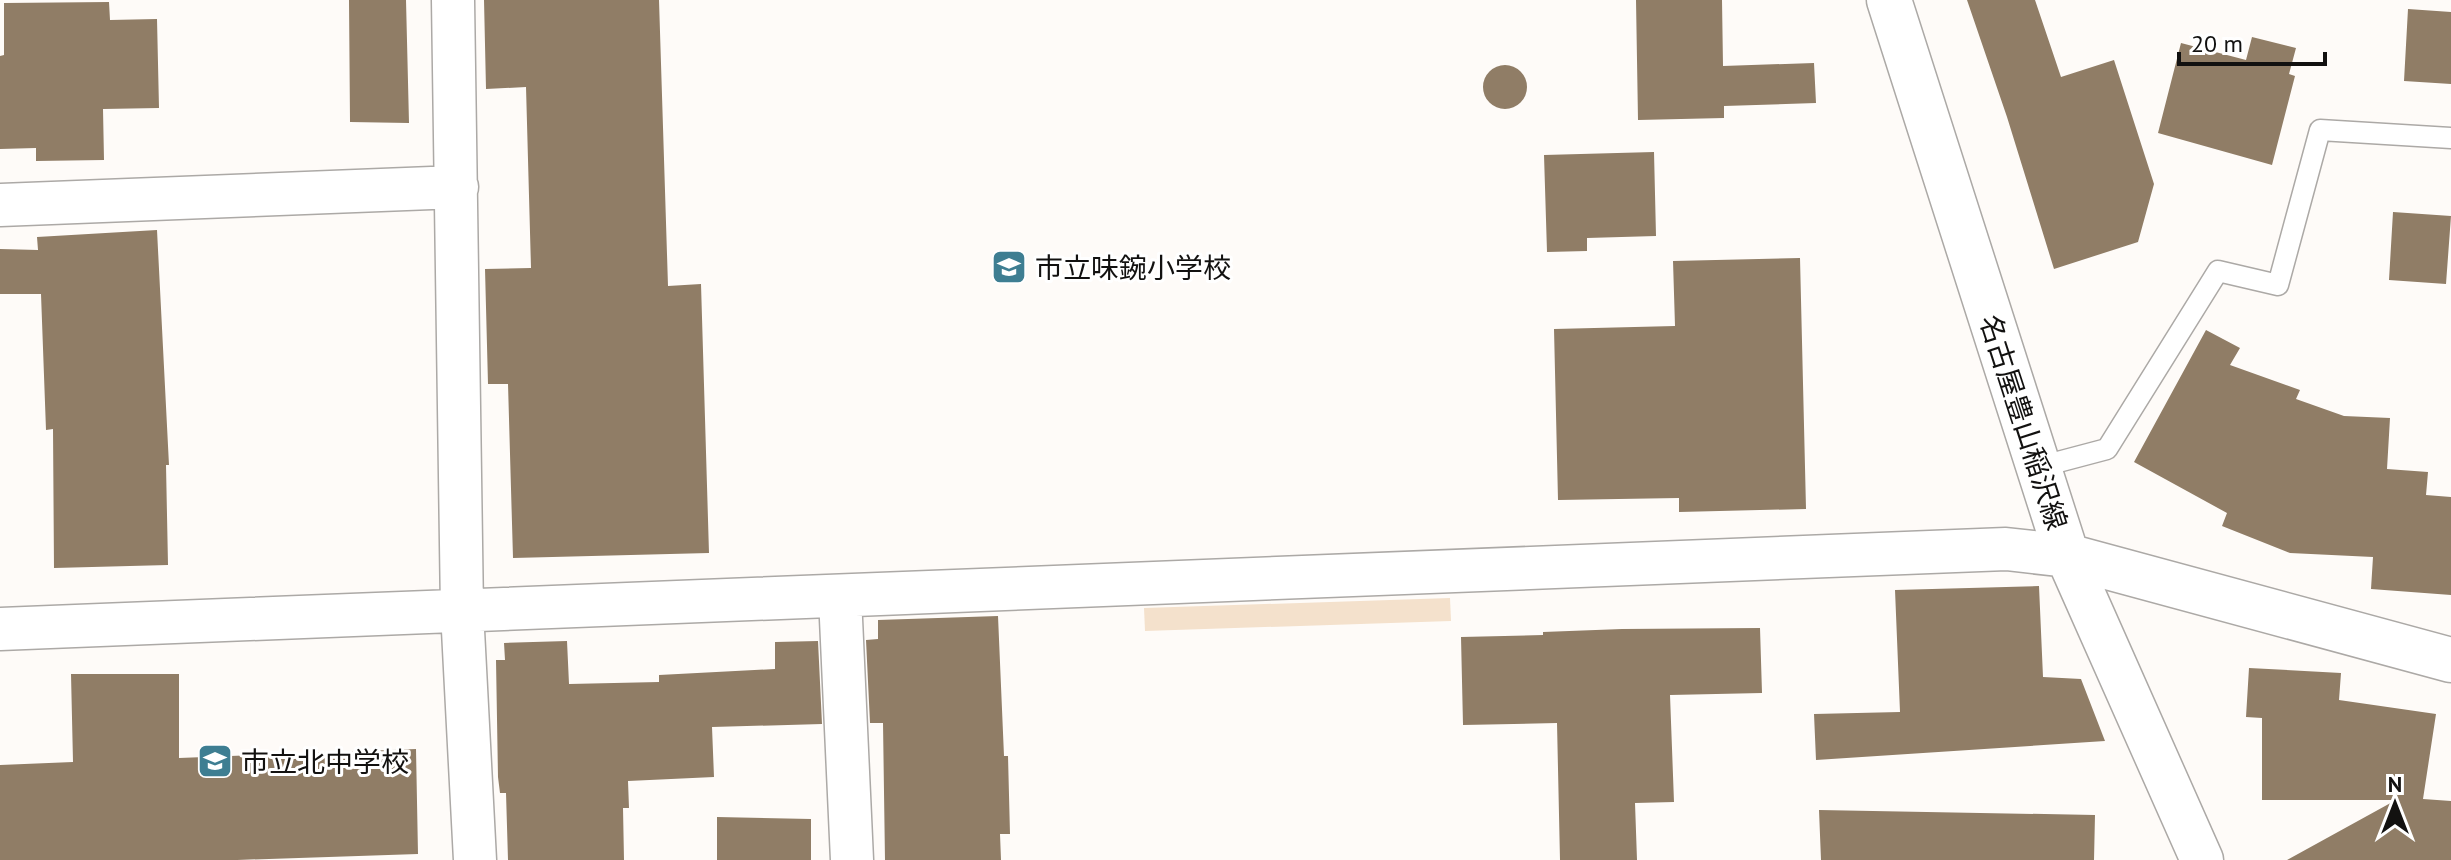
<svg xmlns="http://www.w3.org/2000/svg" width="2451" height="860" viewBox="0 0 2451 860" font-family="'PT Sans','Noto Sans JP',sans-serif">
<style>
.green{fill:#f4e1cc}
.building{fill:#907d66}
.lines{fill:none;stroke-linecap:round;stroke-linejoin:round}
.service-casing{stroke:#aca9a6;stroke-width:23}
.minor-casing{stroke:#aca9a6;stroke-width:45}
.secondary-casing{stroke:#aca9a6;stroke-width:47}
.service{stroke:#fff;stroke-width:20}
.minor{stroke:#fff;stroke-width:42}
.secondary{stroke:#fff;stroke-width:44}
.labels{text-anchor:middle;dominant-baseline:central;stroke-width:6;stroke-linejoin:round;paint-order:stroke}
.poi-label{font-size:28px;fill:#121110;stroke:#fff;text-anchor:start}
.street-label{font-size:28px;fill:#121110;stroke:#fff}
</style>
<rect width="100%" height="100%" fill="#fefbf8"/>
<!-- green -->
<path class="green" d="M 1450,598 L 1451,621 L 1145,631 L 1144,608 Z"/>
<!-- building -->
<path class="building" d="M 349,0 L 406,0 L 409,123 L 350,122 Z
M 484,0 L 659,0 L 668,286 L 701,284 L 709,553 L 513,558 L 508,384 L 488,384 L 485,269 L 531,268 L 526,87 L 486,89 Z
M 1636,0 L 1722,0 L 1723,66 L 1814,63 L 1816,103 L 1724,106 L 1724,118 L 1638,120 Z
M 1967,0 L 2035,0 L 2061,77 L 2114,60 L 2154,184 L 2138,242 L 2054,269 L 2007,117 Z
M 109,2 L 110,20 L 157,19 L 159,108 L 103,109 L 104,160 L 36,161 L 36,148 L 0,149 L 0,56 L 4,55 L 4,3 Z
M 2408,9 L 2451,12 L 2451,84 L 2404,81 Z
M 2252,37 L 2296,48 L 2289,74 L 2295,76 L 2272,165 L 2158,133 L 2181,43 L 2246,60 Z
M1483 87a22 22 0 1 1 44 0a22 22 0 1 1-44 0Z
M 1654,152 L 1656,236 L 1587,238 L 1587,251 L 1547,252 L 1544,155 Z
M 2393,212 L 2451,216 L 2446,284 L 2389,280 Z
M 157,230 L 169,465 L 166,465 L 168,565 L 54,568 L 53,429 L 46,430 L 41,294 L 0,294 L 0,249 L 38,250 L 37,237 Z
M 1800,258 L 1806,509 L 1679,512 L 1679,498 L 1558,500 L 1554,329 L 1675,326 L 1673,261 Z
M 2206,330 L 2240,348 L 2230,365 L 2300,390 L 2296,399 L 2344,416 L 2390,418 L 2387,469 L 2428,472 L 2426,495 L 2451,497 L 2451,595 L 2371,589 L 2373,557 L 2290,553 L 2222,526 L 2227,513 L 2134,462 Z
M 2039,586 L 2043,677 L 2081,679 L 2105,741 L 1816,760 L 1814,714 L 1900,712 L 1895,590 Z
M 998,616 L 1004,756 L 1008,756 L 1010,834 L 1000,834 L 1001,860 L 885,860 L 883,723 L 870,723 L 866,640 L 878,639 L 878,620 Z
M 1760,628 L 1762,693 L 1670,695 L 1674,802 L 1635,803 L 1637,860 L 1560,860 L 1557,723 L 1463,725 L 1461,637 L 1543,635 L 1543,632 L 1622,629 Z
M 567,641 L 569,684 L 659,682 L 659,675 L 775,669 L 775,642 L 818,641 L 822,724 L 712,727 L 714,777 L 628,781 L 629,808 L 623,808 L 624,860 L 508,860 L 506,793 L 500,793 L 498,777 L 496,660 L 505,660 L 504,643 Z
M 2249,668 L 2341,673 L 2339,700 L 2436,714 L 2423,799 L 2451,801 L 2451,860 L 2287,860 L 2396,800 L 2262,800 L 2262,718 L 2246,717 Z
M 71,674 L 179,674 L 179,758 L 416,749 L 418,854 L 237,860 L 0,860 L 0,765 L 73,762 Z
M 1819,810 L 2095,815 L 2094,860 L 1821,860 Z
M 717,817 L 811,819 L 811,860 L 717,860 Z"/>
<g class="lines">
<!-- service casing -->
<g class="service-casing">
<path id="service" d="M 2039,467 L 2107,449 L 2218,271 L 2278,285 L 2320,130 L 2451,138"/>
</g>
<!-- minor casing -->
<g class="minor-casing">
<path id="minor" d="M 453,0 L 462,611 L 475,860
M 0,205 L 457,187
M 840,597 L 852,860
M 0,629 L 2006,549 L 2067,556 L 2202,860"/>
</g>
<!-- secondary casing -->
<g class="secondary-casing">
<path id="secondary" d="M 1889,0 L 2067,556 L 2451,660"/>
</g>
<!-- service -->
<use href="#service" class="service"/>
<!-- minor -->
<use href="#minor" class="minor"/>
<!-- secondary -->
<use href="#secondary" class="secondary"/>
</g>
<!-- icons -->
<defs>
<g id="school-square" transform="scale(1.8)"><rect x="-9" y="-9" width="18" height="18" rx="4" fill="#3e7e92" stroke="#fff"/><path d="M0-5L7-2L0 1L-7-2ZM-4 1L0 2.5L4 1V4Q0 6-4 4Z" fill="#fff"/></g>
</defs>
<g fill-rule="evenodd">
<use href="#school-square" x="1009" y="267"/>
<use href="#school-square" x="215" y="761"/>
</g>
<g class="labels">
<!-- poi labels -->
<g class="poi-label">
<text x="1035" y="267">市立味鋺小学校</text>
<text x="241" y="761">市立北中学校</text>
</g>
<!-- street labels -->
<g class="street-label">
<text transform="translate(2024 422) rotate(72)">名古屋豊山稲沢線</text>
</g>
</g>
<!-- north arrow -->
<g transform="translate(2395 804)" stroke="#ffffff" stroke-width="6" paint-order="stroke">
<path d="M0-6L14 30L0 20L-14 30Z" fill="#121110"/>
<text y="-12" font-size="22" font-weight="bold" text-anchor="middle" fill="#121110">N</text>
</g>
<!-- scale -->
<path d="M2179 52v12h146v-12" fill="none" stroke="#121110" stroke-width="4"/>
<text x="2191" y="52" font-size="24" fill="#121110" stroke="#ffffff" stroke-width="6" paint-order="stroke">20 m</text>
</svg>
